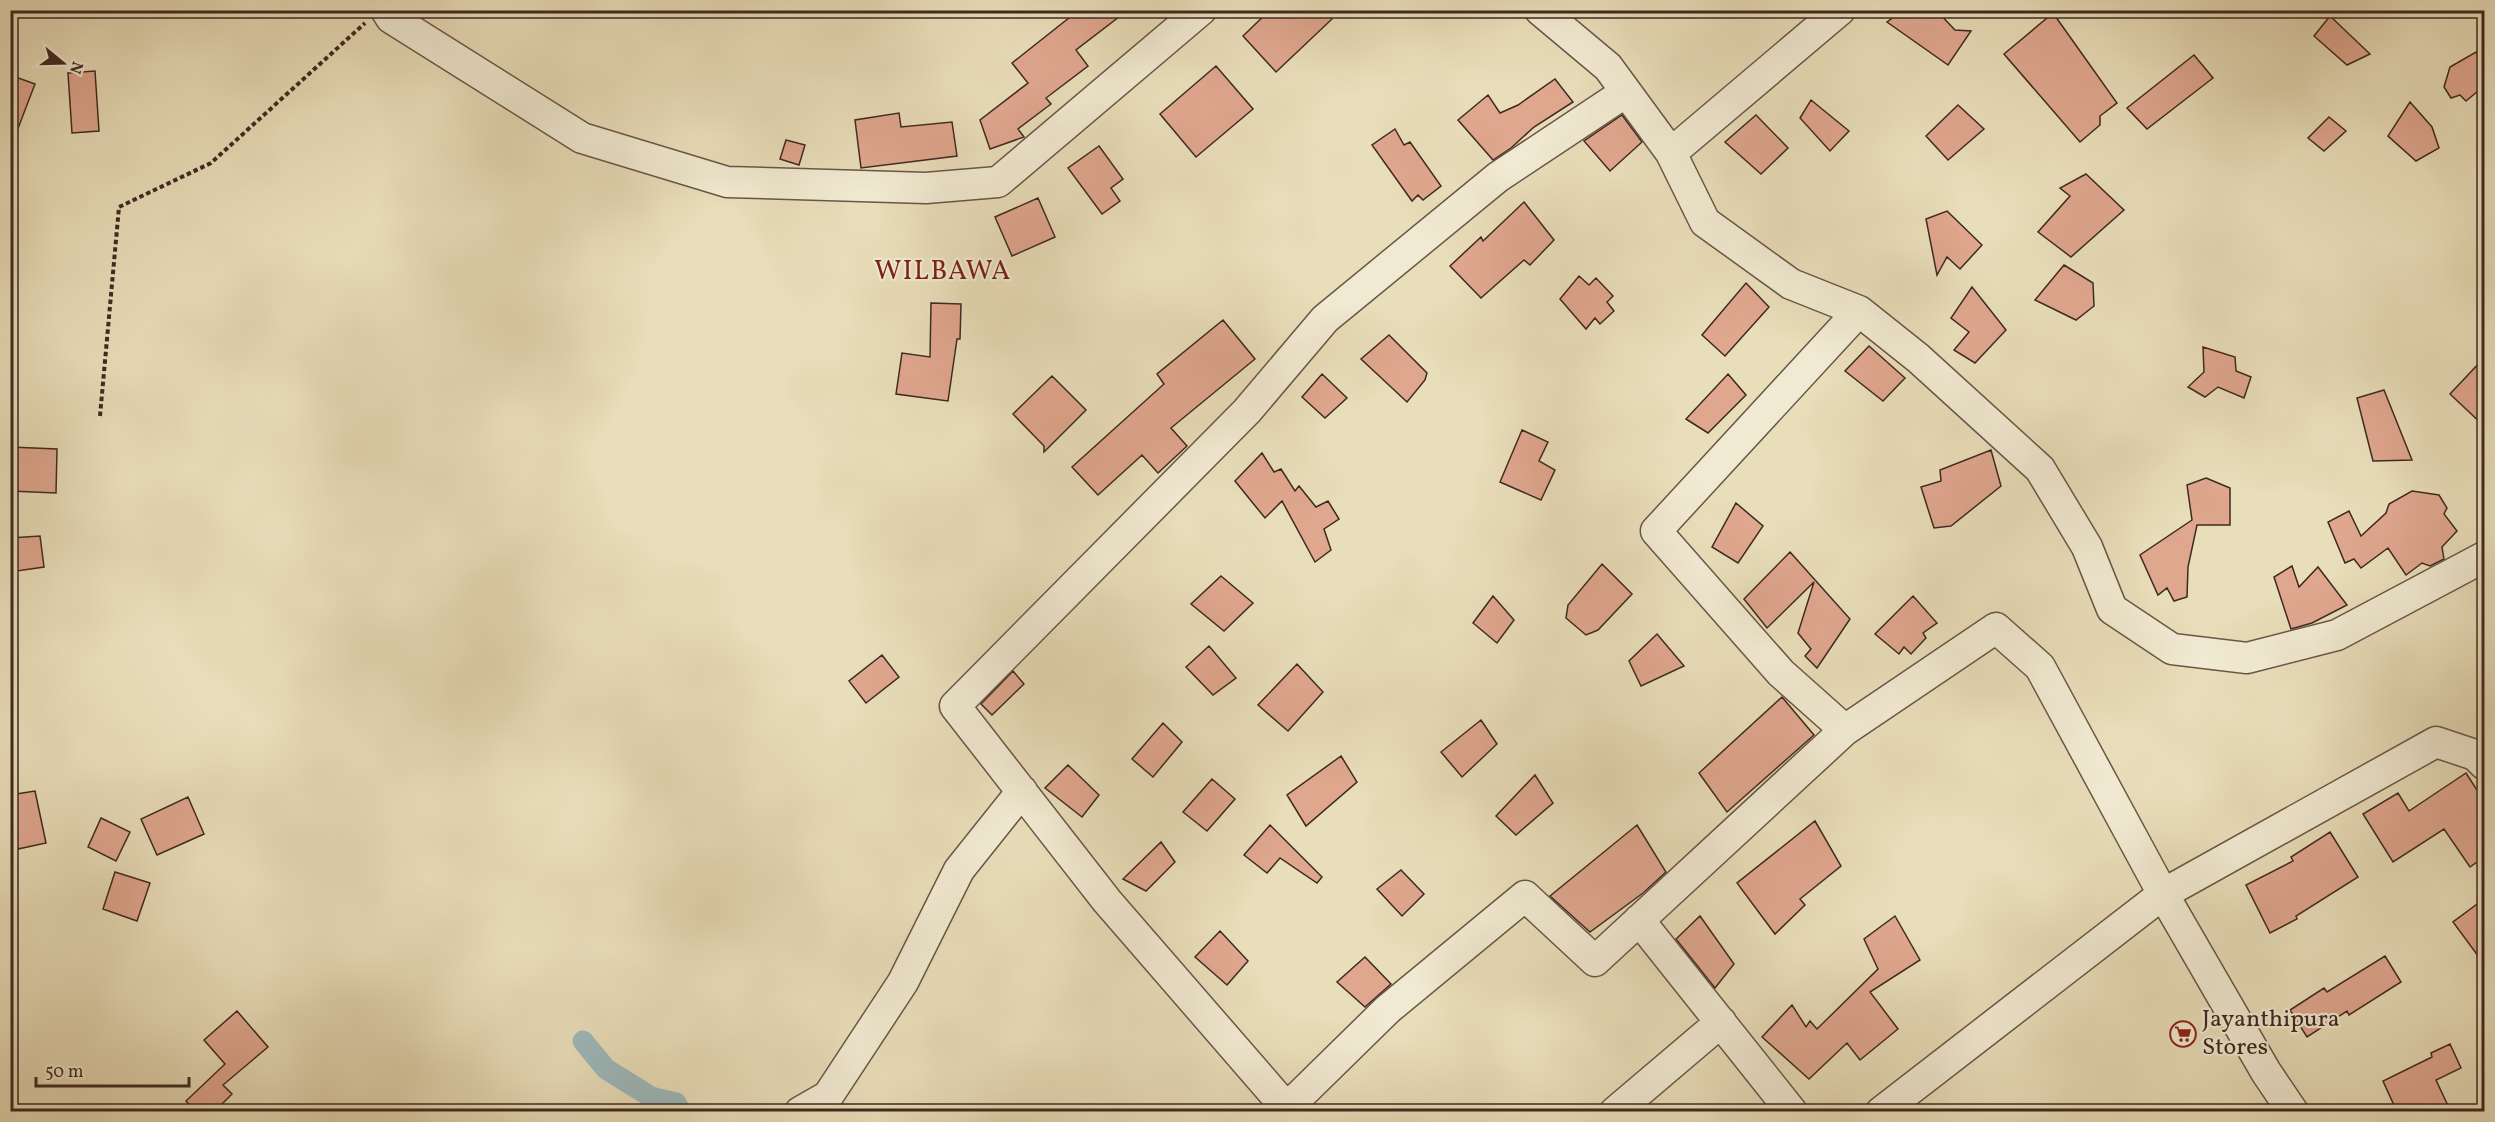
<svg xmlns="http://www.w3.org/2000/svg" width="2495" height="1122" viewBox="0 0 2495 1122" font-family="Vollkorn,serif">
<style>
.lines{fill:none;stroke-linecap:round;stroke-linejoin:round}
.canal{stroke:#9db9bb;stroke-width:21}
.building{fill:#e0a78f;stroke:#3e2921;stroke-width:1.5}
.minor-casing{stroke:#695647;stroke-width:33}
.path{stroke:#3e2921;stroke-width:4;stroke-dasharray:4.5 3;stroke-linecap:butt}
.minor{stroke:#f1ead2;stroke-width:30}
.labels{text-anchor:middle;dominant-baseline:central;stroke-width:4.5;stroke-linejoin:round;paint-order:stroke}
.poi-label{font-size:24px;fill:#3e2921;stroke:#f1ead2;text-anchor:start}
.quarter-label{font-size:27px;letter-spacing:1.5px;fill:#7a1f14;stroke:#f1ead2}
</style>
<rect width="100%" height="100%" fill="#e9deba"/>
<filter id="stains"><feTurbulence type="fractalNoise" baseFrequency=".00333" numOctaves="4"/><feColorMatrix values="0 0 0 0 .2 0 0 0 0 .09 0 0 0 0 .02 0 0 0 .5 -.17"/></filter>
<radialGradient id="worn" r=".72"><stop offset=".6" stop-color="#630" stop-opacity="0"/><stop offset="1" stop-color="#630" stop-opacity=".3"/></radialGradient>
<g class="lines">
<!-- canal -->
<path class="canal" d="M 583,1041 L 606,1069 L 651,1097 L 676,1103 L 681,1112"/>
</g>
<!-- building -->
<path class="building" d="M 1079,10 L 1128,10 L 1076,50 L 1088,66 L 1046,98 L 1051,104 L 1018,129 L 1024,137 L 990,149 L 980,120 L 1028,83 L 1012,63 Z
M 1270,10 L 1325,10 L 1332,19 L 1276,72 L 1243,36 Z
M 1903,10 L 1919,10 L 1922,15 L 1937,11 L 1955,30 L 1971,31 L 1948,65 L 1887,22 Z
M 2053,13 L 2117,103 L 2100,116 L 2100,125 L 2080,142 L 2004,54 Z
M 2330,16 L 2370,54 L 2347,65 L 2314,36 Z
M 2476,52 L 2484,66 L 2484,86 L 2466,101 L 2460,95 L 2451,98 L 2444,87 L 2450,67 Z
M 2194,55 L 2213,78 L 2147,129 L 2127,108 Z
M 1216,66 L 1253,109 L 1196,157 L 1160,114 Z
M 95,71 L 99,131 L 72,133 L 68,73 Z
M 10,75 L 35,84 L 12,144 L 10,144 Z
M 1555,79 L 1573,102 L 1534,127 L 1511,148 L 1493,160 L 1458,120 L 1488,95 L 1500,113 L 1518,105 Z
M 1811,100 L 1849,131 L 1830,151 L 1800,118 Z
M 2410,102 L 2432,127 L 2439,148 L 2416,161 L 2388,136 Z
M 1958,105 L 1984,129 L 1948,160 L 1926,136 Z
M 899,113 L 901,127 L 952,122 L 957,156 L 861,168 L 855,120 Z
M 1622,115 L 1642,142 L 1610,171 L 1584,141 Z
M 1756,115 L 1788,148 L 1761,174 L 1725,142 Z
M 2329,117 L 2346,131 L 2324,151 L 2308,138 Z
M 1395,129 L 1404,145 L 1410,142 L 1441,186 L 1423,200 L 1418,195 L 1412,201 L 1372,145 Z
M 786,140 L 805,145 L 799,165 L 780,159 Z
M 1099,146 L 1123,179 L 1111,188 L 1120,201 L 1102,214 L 1068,168 Z
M 2086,174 L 2124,210 L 2071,257 L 2038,232 L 2070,196 L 2060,188 Z
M 1038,198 L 1055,237 L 1012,256 L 995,217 Z
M 1524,202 L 1554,240 L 1530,265 L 1524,260 L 1481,298 L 1450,266 L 1481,237 L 1483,241 Z
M 1947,211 L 1982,245 L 1960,269 L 1947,257 L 1937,275 L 1926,219 Z
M 2064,265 L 2093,283 L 2094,306 L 2076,320 L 2035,300 Z
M 1579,276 L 1589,285 L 1596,278 L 1613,296 L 1607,302 L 1614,311 L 1600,324 L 1595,318 L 1586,329 L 1560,299 Z
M 1746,283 L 1769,307 L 1725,356 L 1702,335 Z
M 1972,287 L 2006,330 L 1975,363 L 1954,350 L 1969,332 L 1951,318 Z
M 931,303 L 961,304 L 960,339 L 957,339 L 948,401 L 896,394 L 902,353 L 930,357 Z
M 1223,320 L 1255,359 L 1171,428 L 1187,446 L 1158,473 L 1142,455 L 1098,495 L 1072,467 L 1164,384 L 1157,374 Z
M 1389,335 L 1427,373 L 1425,380 L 1407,402 L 1361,359 Z
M 1869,346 L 1905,378 L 1883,401 L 1845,371 Z
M 2203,347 L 2235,357 L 2236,371 L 2251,377 L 2244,398 L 2218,387 L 2205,397 L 2188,387 L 2204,372 Z
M 2484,358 L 2484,426 L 2450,394 Z
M 1322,374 L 1347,398 L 1325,418 L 1302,397 Z
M 1728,374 L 1746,395 L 1708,433 L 1686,419 Z
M 1052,376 L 1086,410 L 1044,452 L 1044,446 L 1013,414 Z
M 2384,390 L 2412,460 L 2373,461 L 2357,398 Z
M 1522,430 L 1548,442 L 1539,461 L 1555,470 L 1541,500 L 1500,482 Z
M 10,447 L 57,449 L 56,493 L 10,491 Z
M 1991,450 L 2001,486 L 1951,526 L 1934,528 L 1921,487 L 1941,481 L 1940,470 Z
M 1262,453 L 1274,472 L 1281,469 L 1295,491 L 1299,486 L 1316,507 L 1328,501 L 1339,519 L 1324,529 L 1331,550 L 1315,562 L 1282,501 L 1265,518 L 1235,481 Z
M 2206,478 L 2230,488 L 2230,525 L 2197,525 L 2188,567 L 2187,597 L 2174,601 L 2167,588 L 2158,595 L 2140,555 L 2192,520 L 2187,485 Z
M 2412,491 L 2439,495 L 2447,508 L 2444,514 L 2457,531 L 2442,547 L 2444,559 L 2430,566 L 2422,563 L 2406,575 L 2388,548 L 2361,568 L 2354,559 L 2345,563 L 2328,522 L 2349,511 L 2361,536 L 2386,513 L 2389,504 Z
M 1736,503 L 1763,526 L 1738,563 L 1712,547 Z
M 40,536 L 44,567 L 10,572 L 10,538 Z
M 1790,552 L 1850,619 L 1817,668 L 1805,656 L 1811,649 L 1798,633 L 1814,582 L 1767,628 L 1744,599 Z
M 1602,564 L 1632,594 L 1598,630 L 1586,635 L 1566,618 L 1568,605 Z
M 2292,566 L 2299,587 L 2318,567 L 2347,605 L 2312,623 L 2291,629 L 2274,577 Z
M 1221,576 L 1253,603 L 1224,631 L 1191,604 Z
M 1493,596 L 1514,620 L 1497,643 L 1473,623 Z
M 1913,596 L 1937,623 L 1923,633 L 1926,638 L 1911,654 L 1904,647 L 1899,654 L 1875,634 Z
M 1657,634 L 1684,666 L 1641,686 L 1629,661 Z
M 1209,646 L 1236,678 L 1213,695 L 1186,667 Z
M 882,655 L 899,677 L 866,703 L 849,681 Z
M 1297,664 L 1323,692 L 1288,731 L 1258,705 Z
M 1013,671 L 1024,684 L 992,715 L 981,704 Z
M 1782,697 L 1814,735 L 1727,812 L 1699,773 Z
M 1481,720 L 1497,744 L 1462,777 L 1441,752 Z
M 1163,723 L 1182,742 L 1153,777 L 1132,759 Z
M 1341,756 L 1357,782 L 1306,826 L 1287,795 Z
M 1068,765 L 1099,795 L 1082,817 L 1045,788 Z
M 2466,773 L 2484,801 L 2484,809 L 2477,814 L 2484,825 L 2484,857 L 2470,867 L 2444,829 L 2393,862 L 2363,814 L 2398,793 L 2409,811 Z
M 1535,775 L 1553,803 L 1516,835 L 1496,816 Z
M 1212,779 L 1235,799 L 1207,831 L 1183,812 Z
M 35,791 L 46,843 L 18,849 L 10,810 L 10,795 Z
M 188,797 L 204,834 L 157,855 L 141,819 Z
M 101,818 L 130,832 L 116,861 L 88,847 Z
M 1815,821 L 1841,866 L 1800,899 L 1805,905 L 1775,934 L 1737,883 Z
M 1270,825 L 1322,877 L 1317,883 L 1280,858 L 1267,873 L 1244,855 Z
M 1637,825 L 1666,872 L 1643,893 L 1590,932 L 1550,896 Z
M 2330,832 L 2358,877 L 2296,916 L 2297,919 L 2270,933 L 2246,885 L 2293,861 L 2291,857 Z
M 1161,842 L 1175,862 L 1146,891 L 1123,879 Z
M 1401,870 L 1424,894 L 1402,916 L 1377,889 Z
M 115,872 L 150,883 L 137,921 L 103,909 Z
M 2484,899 L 2484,964 L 2453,922 Z
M 1700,916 L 1734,964 L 1715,988 L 1676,939 Z
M 1895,916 L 1920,960 L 1870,992 L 1898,1029 L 1860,1060 L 1847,1043 L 1809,1079 L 1762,1037 L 1792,1005 L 1806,1027 L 1810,1021 L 1817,1029 L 1878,969 L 1864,939 Z
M 1220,931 L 1248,961 L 1227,985 L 1195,957 Z
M 2385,956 L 2401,982 L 2349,1015 L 2347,1011 L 2307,1037 L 2290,1010 L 2324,988 L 2327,992 Z
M 1365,957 L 1391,984 L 1365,1007 L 1337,982 Z
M 237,1011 L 268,1047 L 223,1085 L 232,1094 L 214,1112 L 196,1112 L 186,1101 L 225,1064 L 204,1040 Z
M 2450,1044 L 2461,1068 L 2436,1080 L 2451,1112 L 2397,1112 L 2383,1081 L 2432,1057 L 2431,1053 Z"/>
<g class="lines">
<!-- minor casing -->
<g class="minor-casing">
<path id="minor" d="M 386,10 L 391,18 L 582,138 L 727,182 L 926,188 L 998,182 L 1201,10
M 1540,10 L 1608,67 L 1671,153 L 1705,222 L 1791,284 L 1859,311 L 1918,358 L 2040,469 L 2087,547 L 2112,609 L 2172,649 L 2247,658 L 2337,635 L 2484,557
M 1671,153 L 1840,10
M 1859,311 L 1656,531 L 1781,673 L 1845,730 L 1996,628 L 2040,667 L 2163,894 L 2436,742 L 2475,755 L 2484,764
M 1639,920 L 1792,1112
M 1287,1108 L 1388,1009 L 1525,896 L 1595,961 L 1845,730
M 800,1112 L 828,1096 L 903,982 L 959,870 L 1022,791
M 1290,1112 L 1107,901 L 955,706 L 1247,411 L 1325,319 L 1498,177 L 1626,92
M 1615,1112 L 1721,1022
M 1881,1112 L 2163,894 L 2266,1072 L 2293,1112"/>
</g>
<!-- path -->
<path class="path" d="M 100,416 L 119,207 L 211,163 L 365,23"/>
<!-- minor -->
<use href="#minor" class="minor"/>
</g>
<!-- icons -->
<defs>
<g id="supermarket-ring" transform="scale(1.35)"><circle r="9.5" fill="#f1ead2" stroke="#8f2418" stroke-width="1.5"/><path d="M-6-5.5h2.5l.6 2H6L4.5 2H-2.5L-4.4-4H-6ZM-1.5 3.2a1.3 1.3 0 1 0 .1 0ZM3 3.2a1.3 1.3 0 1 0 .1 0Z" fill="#8f2418"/></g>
</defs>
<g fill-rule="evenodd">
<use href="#supermarket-ring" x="2183" y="1034"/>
</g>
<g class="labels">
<!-- poi labels -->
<g class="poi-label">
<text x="2202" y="1020">Jayanthipura<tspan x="2202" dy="28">Stores</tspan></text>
</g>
<!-- quarter labels -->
<g class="quarter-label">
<text x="943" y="272">WILBAWA</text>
</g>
</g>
<!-- margin -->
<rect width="2495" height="1122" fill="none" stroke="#e9deba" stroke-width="36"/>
<rect x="12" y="12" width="2471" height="1098" fill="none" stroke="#3e2921" stroke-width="3"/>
<rect x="18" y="18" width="2459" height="1086" fill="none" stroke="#3e2921" stroke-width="1.5"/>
<!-- north arrow -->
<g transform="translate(63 63) rotate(109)" stroke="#f1ead2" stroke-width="4.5" paint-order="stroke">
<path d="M0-4.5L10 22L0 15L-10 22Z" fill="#3e2921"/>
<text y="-9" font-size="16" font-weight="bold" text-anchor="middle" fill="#3e2921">N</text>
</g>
<!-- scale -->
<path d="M36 1077v9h153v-9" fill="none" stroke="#3e2921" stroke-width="3"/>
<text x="45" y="1077" font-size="18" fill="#3e2921" stroke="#f1ead2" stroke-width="4.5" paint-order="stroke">50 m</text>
<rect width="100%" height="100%" filter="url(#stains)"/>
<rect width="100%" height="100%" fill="url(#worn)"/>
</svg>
